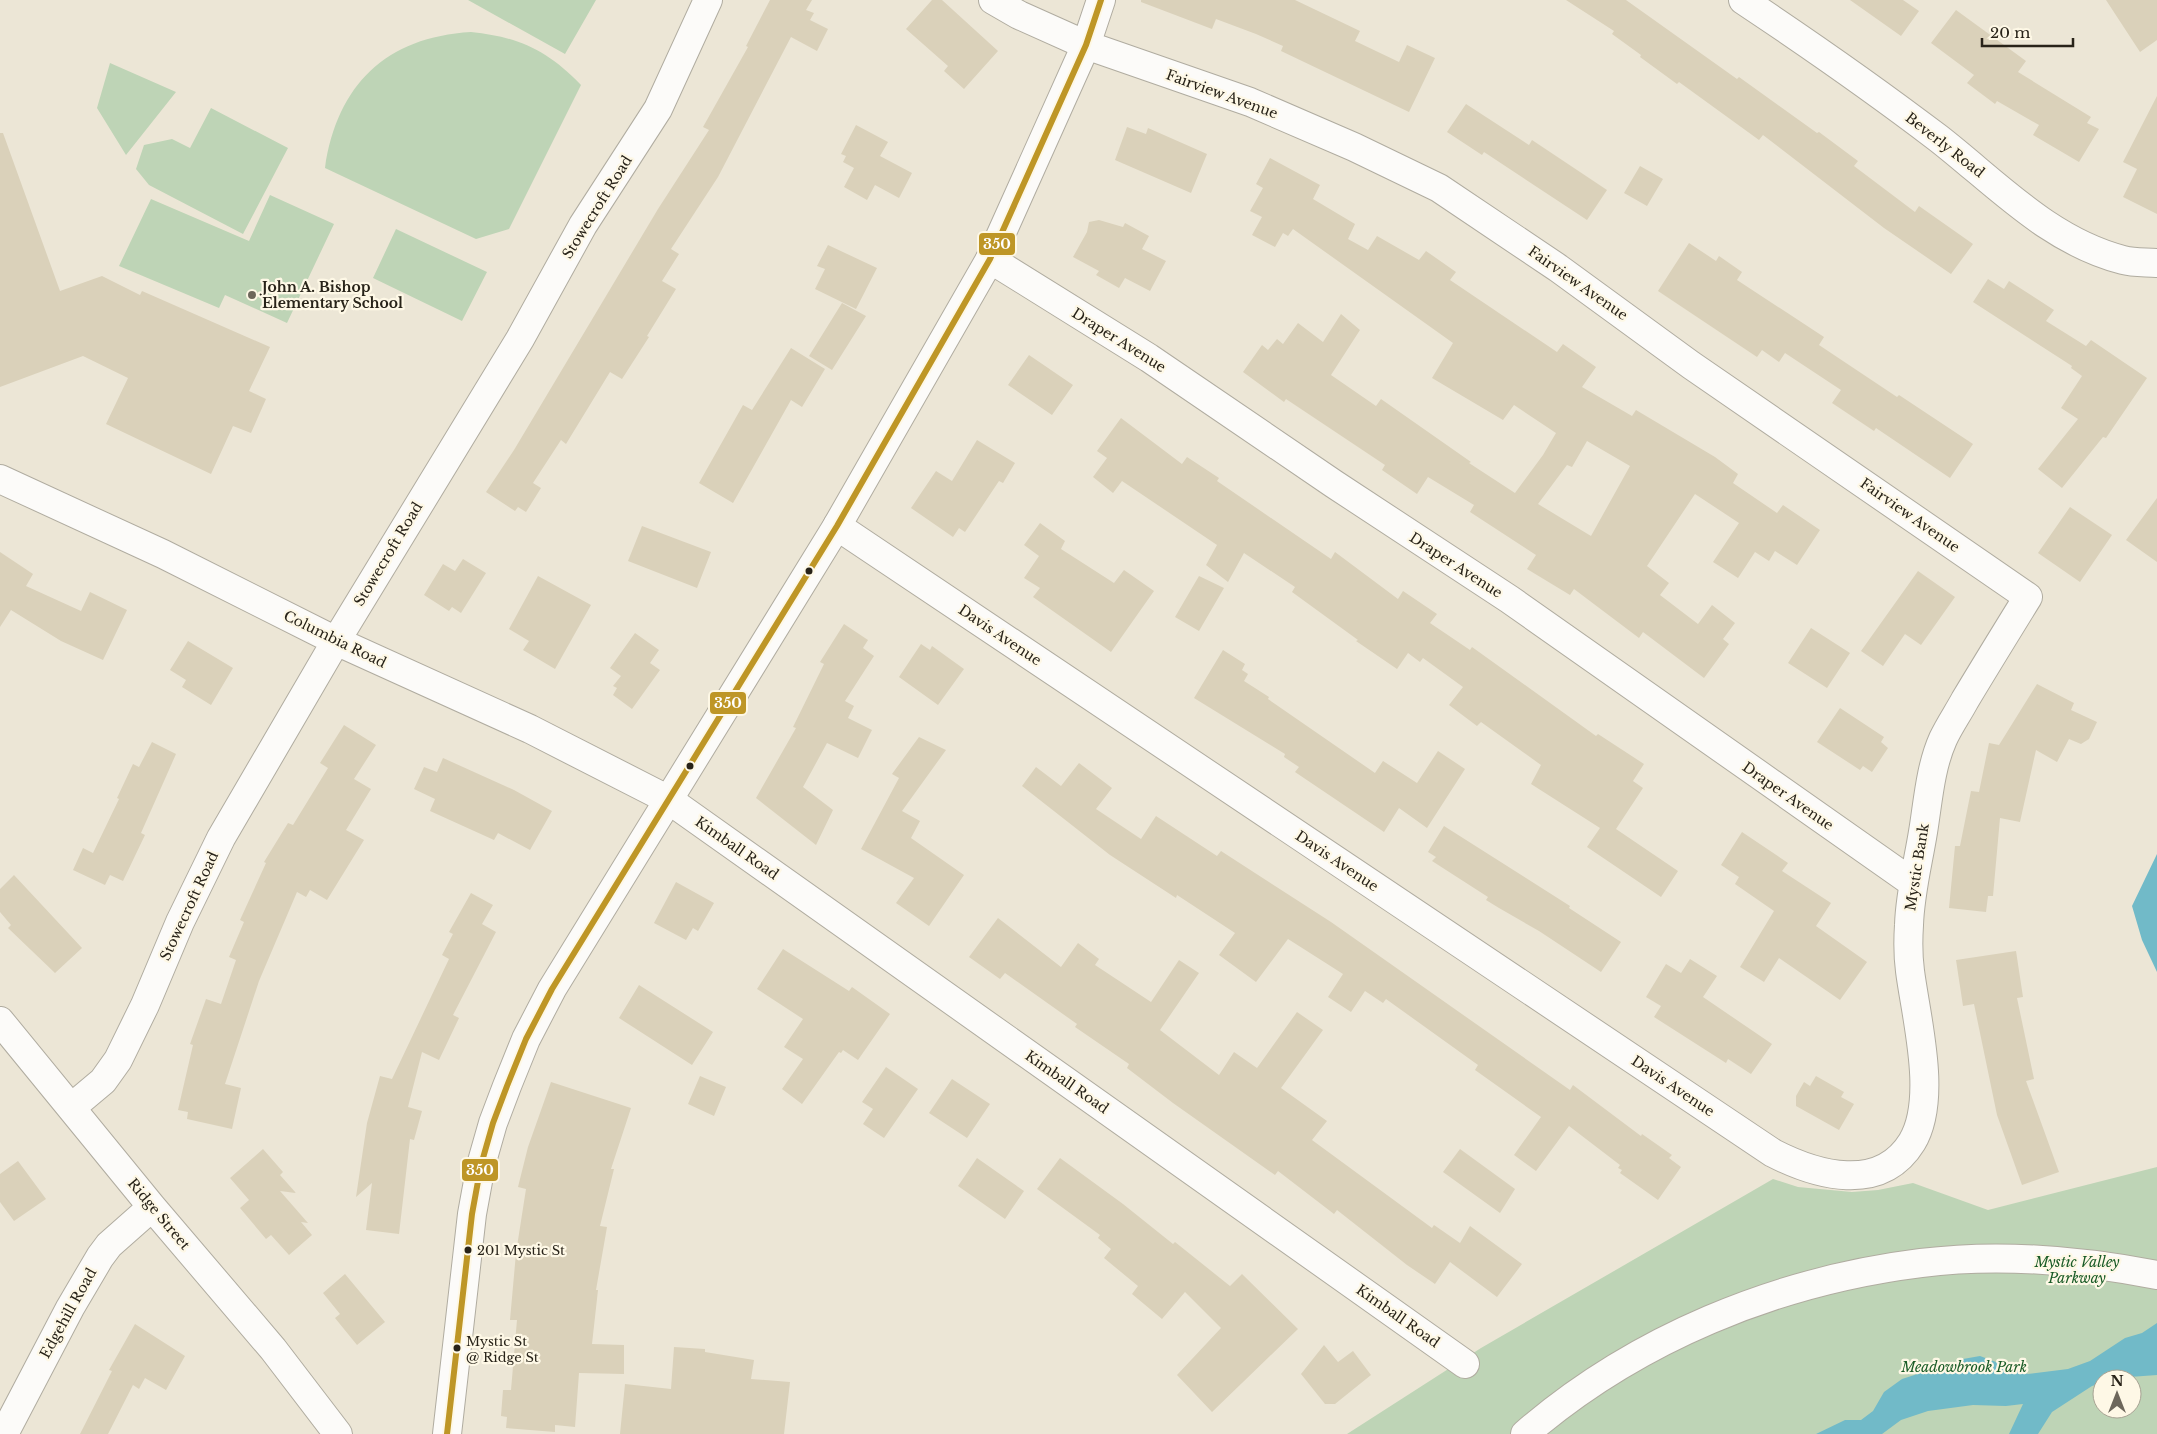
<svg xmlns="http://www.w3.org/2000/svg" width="2157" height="1434" viewBox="0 0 2157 1434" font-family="'Libre Baskerville',serif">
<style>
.green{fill:#bed4b6;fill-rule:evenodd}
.water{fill:#71bac8}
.building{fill:#dad1ba;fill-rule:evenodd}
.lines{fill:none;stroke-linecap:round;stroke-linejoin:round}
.street-casing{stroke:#b0aca0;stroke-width:30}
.secondary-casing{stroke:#b0aca0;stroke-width:30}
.highway-casing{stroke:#b0aca0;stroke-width:30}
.street{stroke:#fcfbf9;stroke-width:28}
.secondary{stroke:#fcfbf9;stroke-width:28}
.highway{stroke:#fcfbf9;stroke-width:28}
.bus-1-casing{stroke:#fef8e6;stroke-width:10}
.bus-1{stroke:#be9626;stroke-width:6}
.poi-dot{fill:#6d675b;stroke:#fef8e6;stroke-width:2}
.bus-dot{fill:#282319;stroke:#fef8e6;stroke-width:2}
.labels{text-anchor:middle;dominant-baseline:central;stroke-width:4.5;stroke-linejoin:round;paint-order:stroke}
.bus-label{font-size:13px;fill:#282319;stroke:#fef8e6;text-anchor:start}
.street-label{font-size:14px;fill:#282319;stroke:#fef8e6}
.poi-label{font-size:14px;font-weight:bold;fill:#282319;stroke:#fef8e6;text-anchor:start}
.park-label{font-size:14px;font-style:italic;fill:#195b26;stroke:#fef8e6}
.line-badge{stroke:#fef8e6;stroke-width:2}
.badge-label{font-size:14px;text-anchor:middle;font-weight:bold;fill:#fff}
</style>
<rect width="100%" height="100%" fill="#ece6d6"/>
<!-- green -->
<path class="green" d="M 468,0 L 596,0 L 565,54 Z
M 471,32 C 519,37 547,50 581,85 L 509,229 L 476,239 L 325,168 C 337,85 386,37 471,32 Z
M 110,63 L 176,92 L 126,155 L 97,108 Z
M 211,108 L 288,148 L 243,234 L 149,185 L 136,169 L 144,145 L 172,139 L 190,148 Z
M 270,195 L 334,224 L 287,323 L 225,295 L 219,308 L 119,266 L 151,199 L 249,241 Z
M 396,229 L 487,272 L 462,321 L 373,278 Z
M 2157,1167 L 2157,1434 L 1347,1434 L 1481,1348 L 1773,1179 L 1798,1187 L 1852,1192 L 1878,1190 L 1913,1183 L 1988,1210 ZM 2102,1379 L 2132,1379 L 2132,1409 L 2102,1409 Z"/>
<!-- water -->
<path class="water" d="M 2157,854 L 2157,972 L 2142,940 L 2132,906 Z
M 2157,1323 L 2157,1375 L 2102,1379 L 2102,1383 L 2092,1386 L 2052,1412 L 2038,1434 L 2009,1434 L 2023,1404 L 2006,1406 L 1973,1405 L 1928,1411 L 1901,1420 L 1882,1434 L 1816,1434 L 1845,1420 L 1861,1420 L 1873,1411 L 1884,1392 L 1902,1379 L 1927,1371 L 1947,1367 L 1963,1359 L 1980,1356 L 2028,1374 L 2068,1369 L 2090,1361 L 2125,1338 L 2142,1333 Z"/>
<!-- building -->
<path class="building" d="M 770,0 L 812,0 L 806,10 L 814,13 L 810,20 L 828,29 L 817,51 L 791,37 L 718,177 L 671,249 L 679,254 L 662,281 L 676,289 L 647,336 L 649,337 L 622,379 L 610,372 L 566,444 L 561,440 L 533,483 L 541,488 L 526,512 L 518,507 L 515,511 L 486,492 L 514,450 L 658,209 L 709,130 L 703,127 L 748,47 L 746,46 Z
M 932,0 L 942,0 L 998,51 L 964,89 L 944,71 L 948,66 L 906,29 Z
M 1141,0 L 1295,0 L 1360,31 L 1355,41 L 1399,62 L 1407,45 L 1435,58 L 1409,112 L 1281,51 L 1283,46 L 1256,34 L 1216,19 L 1212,29 L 1141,2 Z
M 1566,0 L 1626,0 L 1737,79 L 1739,77 L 1817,133 L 1819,132 L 1858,161 L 1854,166 L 1915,212 L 1919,206 L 1973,244 L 1951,274 L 1884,228 L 1763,135 L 1759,140 L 1679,82 L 1677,84 L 1640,57 L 1641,55 L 1612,34 L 1614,31 Z
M 1850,0 L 1903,0 L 1919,11 L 1901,36 Z
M 2106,0 L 2157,0 L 2157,40 L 2140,52 Z
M 1956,10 L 2026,61 L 2018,72 L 2091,117 L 2087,123 L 2099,129 L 2079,162 L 2033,135 L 2039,125 L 1997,101 L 1995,104 L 1967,83 L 1974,75 L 1931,43 Z
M 2157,96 L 2157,214 L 2123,197 L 2137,169 L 2123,162 Z
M 1466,104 L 1529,145 L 1532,140 L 1607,190 L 1587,220 L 1484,152 L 1482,155 L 1447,132 Z
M 856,125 L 888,142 L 880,156 L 912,173 L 899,198 L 875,185 L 867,200 L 844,187 L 854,168 L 843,162 L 846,156 L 841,154 Z
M 1127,127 L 1146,134 L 1148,128 L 1207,154 L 1191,193 L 1115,160 Z
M 0,133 L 3,133 L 60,291 L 102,276 L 140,295 L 142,291 L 270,347 L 249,391 L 266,399 L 251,433 L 233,426 L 211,474 L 106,424 L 128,378 L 83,356 L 0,387 Z
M 1270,158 L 1320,185 L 1313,199 L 1355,224 L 1348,239 L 1368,250 L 1377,236 L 1419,260 L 1426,251 L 1456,272 L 1450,280 L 1557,352 L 1563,344 L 1596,367 L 1582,387 L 1632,416 L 1636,410 L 1715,457 L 1738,474 L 1733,483 L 1777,513 L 1783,505 L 1820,530 L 1797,565 L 1775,551 L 1769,561 L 1755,552 L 1738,578 L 1713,562 L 1739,523 L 1695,494 L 1647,566 L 1669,583 L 1660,595 L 1698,624 L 1712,605 L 1735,623 L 1723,639 L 1729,644 L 1704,678 L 1643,632 L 1639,638 L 1574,589 L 1570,595 L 1527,569 L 1536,555 L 1470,512 L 1474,505 L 1428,477 L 1417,494 L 1382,470 L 1385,465 L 1286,399 L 1284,402 L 1243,372 L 1262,345 L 1268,350 L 1277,339 L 1283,344 L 1298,323 L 1323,342 L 1341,314 L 1360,330 L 1331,375 L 1376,406 L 1381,399 L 1471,462 L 1469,463 L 1515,493 L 1543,455 L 1556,433 L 1514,405 L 1503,420 L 1432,378 L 1453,343 L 1293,229 L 1288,236 L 1283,233 L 1275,247 L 1252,235 L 1262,217 L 1250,211 L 1263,188 L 1256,184 ZM 1587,441 L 1630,466 L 1591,536 L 1538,504 L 1567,465 L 1572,467 Z
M 1640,166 L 1663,179 L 1647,206 L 1624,193 Z
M 1099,220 L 1123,227 L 1125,223 L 1149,236 L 1142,249 L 1166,261 L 1150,291 L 1125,278 L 1119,288 L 1096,275 L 1099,271 L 1073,257 L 1087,232 L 1089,222 Z
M 1689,243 L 1716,261 L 1719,256 L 1742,272 L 1737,280 L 1824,337 L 1819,345 L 1897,397 L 1899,395 L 1973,444 L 1950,478 L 1876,428 L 1874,431 L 1832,403 L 1841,390 L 1785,353 L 1779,362 L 1762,350 L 1757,357 L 1658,291 Z
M 828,245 L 877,268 L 856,309 L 815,289 L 825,269 L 817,266 Z
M 1988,279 L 2004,289 L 2009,281 L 2054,310 L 2046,321 L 2086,346 L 2091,340 L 2147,378 L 2106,438 L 2103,437 L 2062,488 L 2038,469 L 2078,419 L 2061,408 L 2082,376 L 2071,368 L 2072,366 L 1973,302 Z
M 842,303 L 866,316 L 832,370 L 809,356 Z
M 791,348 L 825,369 L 802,407 L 791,400 L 733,503 L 699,483 L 743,405 L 752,410 Z
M 1029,355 L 1073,385 L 1052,415 L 1008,385 Z
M 1121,418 L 1182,464 L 1187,457 L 1219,478 L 1217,481 L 1331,559 L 1335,552 L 1398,599 L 1403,591 L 1437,614 L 1430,623 L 1470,650 L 1472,647 L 1596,736 L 1598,734 L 1644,764 L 1633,781 L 1643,788 L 1616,829 L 1678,871 L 1661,897 L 1587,847 L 1600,828 L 1531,784 L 1541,765 L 1481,722 L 1477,726 L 1449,705 L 1463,687 L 1423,658 L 1420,662 L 1408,653 L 1397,669 L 1356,641 L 1358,640 L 1292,592 L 1295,587 L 1244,553 L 1228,582 L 1206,565 L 1217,545 L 1122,481 L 1113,493 L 1093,477 L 1107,458 L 1097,451 Z
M 977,440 L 1015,463 L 1003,483 L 999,481 L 965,532 L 959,528 L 953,537 L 911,508 L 936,471 L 952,481 Z
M 2157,498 L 2157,562 L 2126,540 Z
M 2070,507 L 2112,535 L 2080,582 L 2038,553 Z
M 1040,523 L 1065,541 L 1061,549 L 1114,583 L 1124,570 L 1154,591 L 1111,652 L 1033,597 L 1040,588 L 1024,578 L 1039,556 L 1024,545 Z
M 642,526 L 711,552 L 697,588 L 628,561 Z
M 0,552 L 33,574 L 26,586 L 81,611 L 90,592 L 127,610 L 103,660 L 61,641 L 11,610 L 0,627 Z
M 463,559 L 486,573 L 461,613 L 452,607 L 449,611 L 424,595 L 443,564 L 455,571 Z
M 1918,571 L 1955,597 L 1921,645 L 1905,634 L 1883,666 L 1861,651 Z
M 538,576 L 591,605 L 555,669 L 523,650 L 529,641 L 509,629 Z
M 1199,576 L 1224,588 L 1199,631 L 1175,617 Z
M 844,624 L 868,640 L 863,648 L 874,656 L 845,701 L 854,706 L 848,718 L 872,730 L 858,758 L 827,743 L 803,787 L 833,810 L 816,845 L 756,798 L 796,728 L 793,727 L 824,664 L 820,662 Z
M 1811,628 L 1850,653 L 1827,688 L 1788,663 Z
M 635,633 L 659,650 L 650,663 L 660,670 L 632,709 L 613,695 L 617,688 L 613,686 L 621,676 L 610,668 Z
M 188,641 L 233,668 L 211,705 L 182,687 L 186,680 L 170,670 Z
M 921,644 L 930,650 L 932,646 L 964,669 L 938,705 L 899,677 Z
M 1223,650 L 1245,664 L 1242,670 L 1248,674 L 1244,681 L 1269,697 L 1268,699 L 1375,773 L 1383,761 L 1417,783 L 1438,751 L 1465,769 L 1427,828 L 1399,808 L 1384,832 L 1295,772 L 1299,767 L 1284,757 L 1285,754 L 1194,698 Z
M 2037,684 L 2074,703 L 2071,710 L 2097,722 L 2089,739 L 2081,744 L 2069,739 L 2057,762 L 2036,750 L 2020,822 L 2000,818 L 1993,896 L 1988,896 L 1986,912 L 1949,908 L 1955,846 L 1960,846 L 1971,791 L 1979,792 L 1989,743 L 1999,745 Z
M 1840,708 L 1884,737 L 1881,742 L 1888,748 L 1872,772 L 1863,766 L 1860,770 L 1817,742 Z
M 344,725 L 376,745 L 354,779 L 371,789 L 346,830 L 364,840 L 327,900 L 310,890 L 306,897 L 297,892 L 259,981 L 225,1084 L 241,1088 L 232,1129 L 187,1119 L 188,1112 L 178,1110 L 193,1045 L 190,1044 L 206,999 L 221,1004 L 236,960 L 229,957 L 244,922 L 240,920 L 266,863 L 264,862 L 288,823 L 293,825 L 328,768 L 320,763 Z
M 919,737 L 946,750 L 902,811 L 920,821 L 911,838 L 964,875 L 929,926 L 896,903 L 914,878 L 861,849 L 899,778 L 892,774 Z
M 152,742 L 176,754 L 141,833 L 145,835 L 123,881 L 110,875 L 105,885 L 73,870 L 83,848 L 93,853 L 119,799 L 117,798 L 133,764 L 139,767 Z
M 443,758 L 514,790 L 552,811 L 530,850 L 498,833 L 494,840 L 430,811 L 435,799 L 414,789 L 424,767 L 437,772 Z
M 1079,763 L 1112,788 L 1096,809 L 1141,839 L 1156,816 L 1217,856 L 1221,851 L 1331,922 L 1570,1090 L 1573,1085 L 1641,1136 L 1642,1134 L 1672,1155 L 1669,1158 L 1681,1167 L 1658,1200 L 1620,1173 L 1622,1170 L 1618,1168 L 1620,1165 L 1569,1126 L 1536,1171 L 1514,1155 L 1541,1117 L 1475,1070 L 1478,1065 L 1386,999 L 1383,1003 L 1365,991 L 1351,1012 L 1328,997 L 1343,974 L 1288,939 L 1256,982 L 1219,955 L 1235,933 L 1177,895 L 1176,898 L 1110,855 L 1022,786 L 1036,767 L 1061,786 Z
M 1444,826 L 1570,906 L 1569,908 L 1621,942 L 1601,972 L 1539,931 L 1499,908 L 1486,900 L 1488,897 L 1432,861 L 1436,857 L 1428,852 Z
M 1742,832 L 1788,863 L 1782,871 L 1831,903 L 1816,926 L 1867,962 L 1840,1000 L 1779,958 L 1764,982 L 1740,967 L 1774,911 L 1735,884 L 1739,877 L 1721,865 Z
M 14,875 L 82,948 L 55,973 L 8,928 L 11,925 L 0,912 L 0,889 Z
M 676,882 L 714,903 L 698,931 L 693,928 L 686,940 L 654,923 Z
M 471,893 L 493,905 L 482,924 L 496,932 L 453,1015 L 459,1018 L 439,1060 L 422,1052 L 408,1107 L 422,1111 L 414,1140 L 410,1139 L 399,1234 L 366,1230 L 372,1183 L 356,1197 L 367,1123 L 380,1076 L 392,1079 L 449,959 L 442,955 L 453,934 L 449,932 Z
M 998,918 L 1061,967 L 1078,943 L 1099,959 L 1095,965 L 1151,1002 L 1179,960 L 1199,973 L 1160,1030 L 1219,1075 L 1234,1052 L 1257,1068 L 1297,1012 L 1323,1030 L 1281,1088 L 1327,1121 L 1312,1140 L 1432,1228 L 1434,1225 L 1460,1243 L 1470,1226 L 1522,1264 L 1497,1297 L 1450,1262 L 1435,1284 L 1407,1265 L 1337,1210 L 1334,1214 L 1278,1171 L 1275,1175 L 1173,1103 L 1127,1068 L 1129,1064 L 1075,1027 L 1077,1024 L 1005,973 L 1000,979 L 969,957 Z
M 783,949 L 849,991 L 852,987 L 890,1014 L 858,1060 L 843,1050 L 841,1053 L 839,1052 L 802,1104 L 782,1089 L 803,1059 L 784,1047 L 803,1019 L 757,989 Z
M 2016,951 L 2023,997 L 2017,998 L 2034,1079 L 2026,1081 L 2059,1172 L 2022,1185 L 1997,1115 L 1974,1004 L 1963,1006 L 1956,960 Z
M 1690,959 L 1717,976 L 1703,997 L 1772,1044 L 1751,1074 L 1728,1059 L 1726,1063 L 1654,1017 L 1661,1006 L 1646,997 L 1666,964 L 1681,973 Z
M 639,985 L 713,1032 L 692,1065 L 619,1018 Z
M 886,1067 L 918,1089 L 884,1138 L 863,1124 L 873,1109 L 862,1102 Z
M 700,1076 L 726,1087 L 714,1116 L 688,1104 Z
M 1816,1076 L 1844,1092 L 1841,1097 L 1854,1104 L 1839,1130 L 1796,1106 L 1796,1096 L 1804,1082 L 1810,1086 Z
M 952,1079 L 990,1104 L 967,1138 L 929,1113 Z
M 551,1082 L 631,1108 L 611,1169 L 614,1169 L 600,1226 L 607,1227 L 596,1290 L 598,1290 L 592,1344 L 624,1345 L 624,1374 L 579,1373 L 575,1427 L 555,1425 L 555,1432 L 506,1428 L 507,1417 L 501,1416 L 503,1390 L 511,1390 L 517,1320 L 510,1320 L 516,1253 L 526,1189 L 518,1187 L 528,1147 Z
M 263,1149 L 283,1172 L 280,1175 L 296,1193 L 280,1191 L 308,1223 L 301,1222 L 312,1235 L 289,1255 L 271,1235 L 266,1239 L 240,1208 L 249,1200 L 230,1178 Z
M 1460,1149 L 1515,1189 L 1500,1213 L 1443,1172 Z
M 977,1158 L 1024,1191 L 1005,1219 L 958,1186 Z
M 1060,1158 L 1123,1204 L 1173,1244 L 1175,1242 L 1230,1286 L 1242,1274 L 1298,1329 L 1212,1412 L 1177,1375 L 1221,1328 L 1185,1292 L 1162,1319 L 1132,1294 L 1138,1286 L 1104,1258 L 1111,1249 L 1098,1238 L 1100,1235 L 1037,1189 Z
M 18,1161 L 46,1199 L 14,1221 L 0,1202 L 0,1174 Z
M 345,1274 L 385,1322 L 357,1345 L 335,1318 L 340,1314 L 323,1293 Z
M 135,1324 L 185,1356 L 166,1390 L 145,1378 L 139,1389 L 133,1385 L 108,1434 L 80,1434 L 112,1371 L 109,1370 Z
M 1324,1345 L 1338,1362 L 1353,1351 L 1371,1375 L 1335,1404 L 1325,1404 L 1301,1374 Z
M 674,1347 L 705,1349 L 705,1352 L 754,1360 L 751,1379 L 790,1382 L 784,1434 L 620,1434 L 625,1384 L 671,1389 Z"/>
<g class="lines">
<!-- street casing -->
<g class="street-casing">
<path id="street" d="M 1743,0 C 1809,44 1875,90 1938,138 C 1997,184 2049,241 2123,260 C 2134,263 2146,262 2157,263
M 990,259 L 1149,358 L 1334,484 L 1509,599 L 1913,883
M 0,479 L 163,554 L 336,641 L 530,729 L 669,800 L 1465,1364
M 837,526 L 1773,1153 C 1816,1175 1880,1194 1912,1142 C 1938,1099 1916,1018 1910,971 C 1908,956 1908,940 1909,925 C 1910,893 1918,863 1923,832 C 1928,802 1930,768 1943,739 C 1949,726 1958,713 1965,700 C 1986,665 2007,631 2028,597 L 1691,365 L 1558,268 L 1439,188 L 1354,147 L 1250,102 L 1086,45 L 1019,15 L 993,0
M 0,1021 L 152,1207 L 273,1349 L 338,1434
M 72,1107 L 103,1081 L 118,1060 L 145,1005 L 180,922 L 221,838 L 336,641 L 520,339 L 583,225 L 658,109 L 708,0
M 4,1434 L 70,1308 L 100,1257 L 109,1245 L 152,1207"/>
</g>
<!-- secondary casing -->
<g class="secondary-casing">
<path id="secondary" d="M 1525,1434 C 1635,1339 1776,1281 1921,1263 C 1999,1253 2079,1260 2157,1275"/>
</g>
<!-- highway casing -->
<g class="highway-casing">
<path id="highway" d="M 447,1434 L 472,1214 L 481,1165 L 493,1123 L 507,1086 L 526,1039 L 552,989 L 837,526 L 990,259 L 1086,45 L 1101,0"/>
</g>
<!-- street -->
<use href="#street" class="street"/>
<!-- secondary -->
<use href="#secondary" class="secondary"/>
<!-- highway -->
<use href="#highway" class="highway"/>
<!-- bus-1 casing -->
<g class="bus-1-casing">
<path id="bus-1" d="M 447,1434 L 472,1214 L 481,1165 L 493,1123 L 507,1086 L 526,1039 L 552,989 L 837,526 L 990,259 L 1086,45 L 1101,0"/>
</g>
<!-- bus-1 -->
<use href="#bus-1" class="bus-1"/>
</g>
<!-- markers -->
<circle class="poi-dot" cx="252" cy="295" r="5"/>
<g class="bus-dot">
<circle cx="809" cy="571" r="4.5"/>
<circle cx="690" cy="766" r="4.5"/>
<circle cx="468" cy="1250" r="4.5"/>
<circle cx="457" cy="1348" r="4.5"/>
</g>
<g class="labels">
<!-- bus labels -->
<g class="bus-label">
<text x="477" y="1250">201 Mystic St</text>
<text x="466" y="1341">Mystic St<tspan x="466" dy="16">@ Ridge St</tspan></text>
</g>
<!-- street labels -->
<g class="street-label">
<text transform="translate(1222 94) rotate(20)">Fairview Avenue</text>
<text transform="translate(1945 145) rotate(38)">Beverly Road</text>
<text transform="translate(597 207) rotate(-58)">Stowecroft Road</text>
<text transform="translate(1578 283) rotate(35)">Fairview Avenue</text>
<text transform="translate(1119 340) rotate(32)">Draper Avenue</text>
<text transform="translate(1910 515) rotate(35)">Fairview Avenue</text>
<text transform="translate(388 554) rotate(-59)">Stowecroft Road</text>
<text transform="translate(1456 565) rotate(33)">Draper Avenue</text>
<text transform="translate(1000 635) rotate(34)">Davis Avenue</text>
<text transform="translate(335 639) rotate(26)">Columbia Road</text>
<text transform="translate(1788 796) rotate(35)">Draper Avenue</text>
<text transform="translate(737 848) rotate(35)">Kimball Road</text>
<text transform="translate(1337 861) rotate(34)">Davis Avenue</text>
<text transform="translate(1917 867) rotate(-81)">Mystic Bank</text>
<text transform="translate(189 906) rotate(-65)">Stowecroft Road</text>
<text transform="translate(1067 1082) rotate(35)">Kimball Road</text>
<text transform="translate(1673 1086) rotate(34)">Davis Avenue</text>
<text transform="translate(159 1214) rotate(50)">Ridge Street</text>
<text transform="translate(68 1313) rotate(-61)">Edgehill Road</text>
<text transform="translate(1398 1316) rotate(35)">Kimball Road</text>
</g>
<!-- poi labels -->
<g class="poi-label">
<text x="262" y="287">John A. Bishop<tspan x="262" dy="16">Elementary School</tspan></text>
</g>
<!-- park labels -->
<g class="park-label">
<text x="2077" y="1262">Mystic Valley<tspan x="2077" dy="16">Parkway</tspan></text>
<text x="1964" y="1367">Meadowbrook Park</text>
</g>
</g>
<g class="line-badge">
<rect x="978" y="232" width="38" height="24" rx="5" fill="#be9626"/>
<rect x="709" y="691" width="38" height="24" rx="5" fill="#be9626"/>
<rect x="461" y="1158" width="38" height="24" rx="5" fill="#be9626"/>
</g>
<g class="badge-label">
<text x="997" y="249">350</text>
<text x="728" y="708">350</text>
<text x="480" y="1175">350</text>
</g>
<!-- north arrow -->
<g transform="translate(2117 1394)"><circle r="24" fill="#fef8e6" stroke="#a8a394"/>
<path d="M0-4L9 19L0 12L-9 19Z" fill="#6d675b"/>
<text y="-8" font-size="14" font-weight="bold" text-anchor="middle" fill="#282319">N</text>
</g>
<!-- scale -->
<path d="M1982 38v8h91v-8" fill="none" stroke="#282319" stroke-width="2.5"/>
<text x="1990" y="38" font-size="15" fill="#282319" stroke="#fef8e6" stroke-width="4" paint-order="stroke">20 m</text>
</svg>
